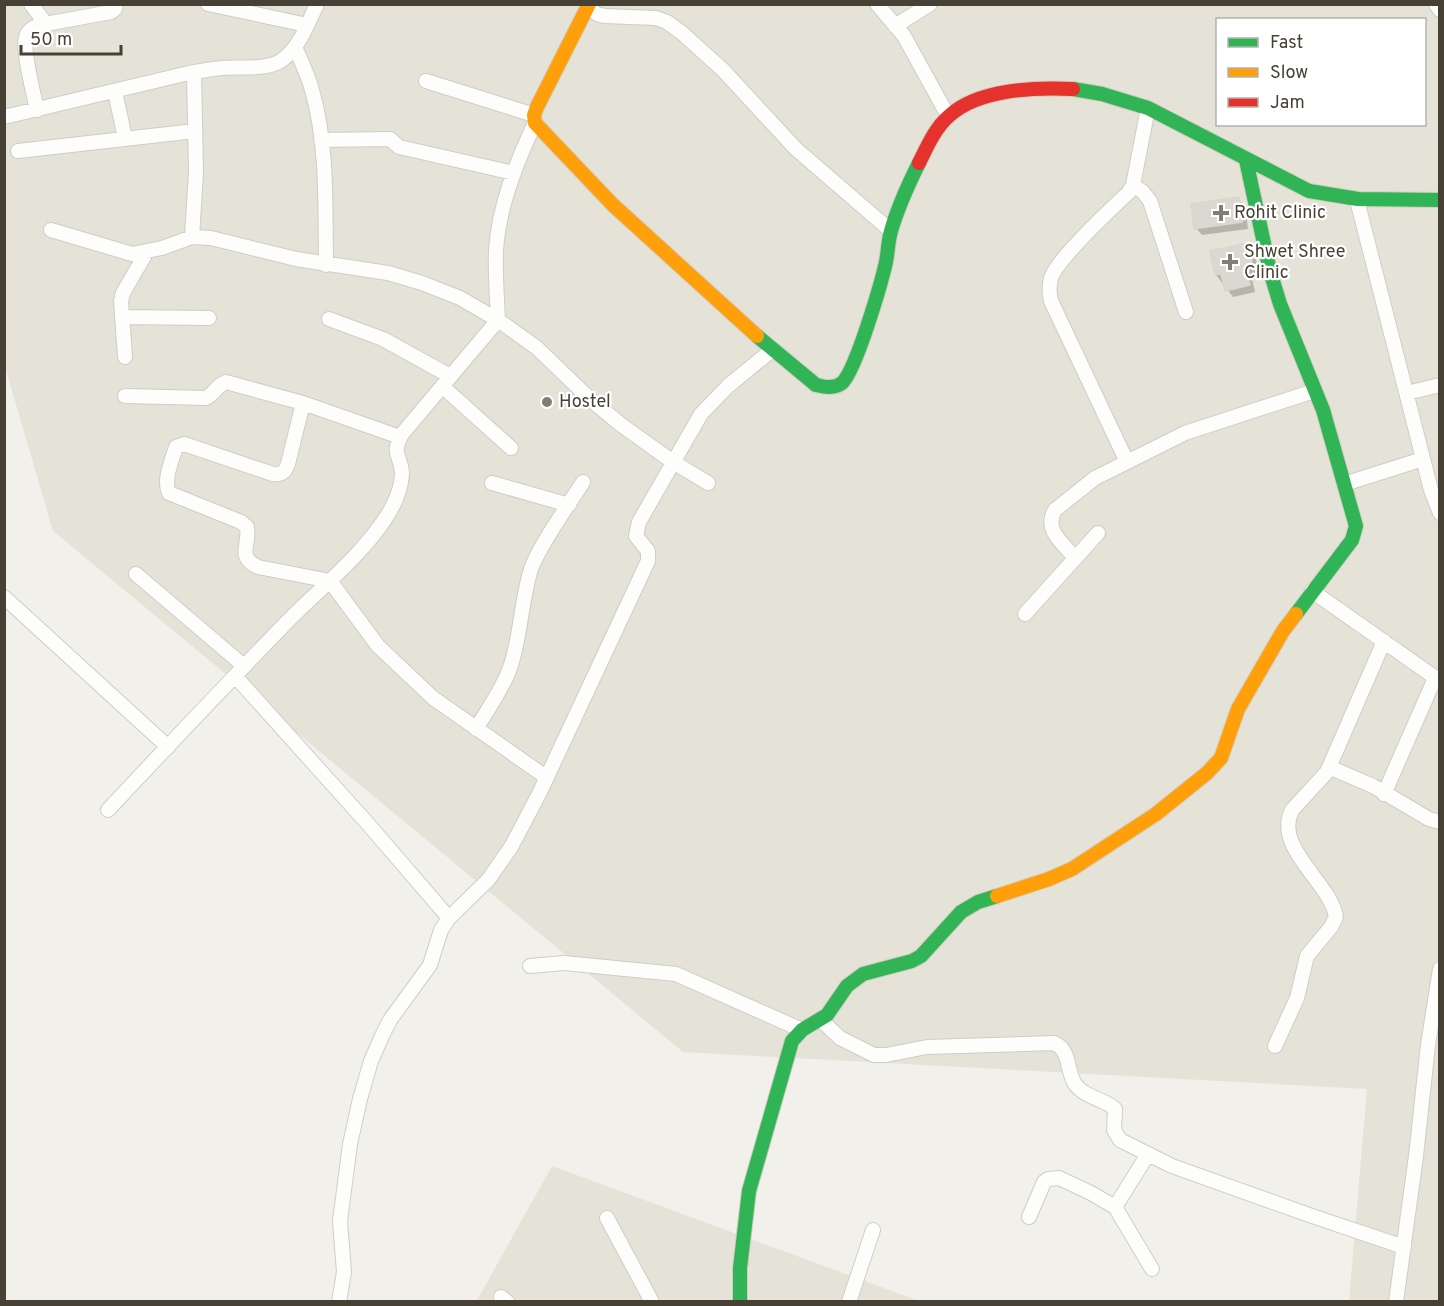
<svg xmlns="http://www.w3.org/2000/svg" width="1444" height="1306" viewBox="0 0 1444 1306" font-family="Overpass,sans-serif">
<style>
.residential{fill:#e5e2d7;fill-rule:evenodd}
.shadow{fill:#0003}
.building{fill:#dbd8d2;stroke:#d9d7d0;stroke-width:1.5}
.lines{fill:none;stroke-linecap:round;stroke-linejoin:round}
.street-casing{stroke:#cfcdc7;stroke-width:16}
.fast-casing{stroke:#d1cdc1;stroke-width:16}
.slow-casing{stroke:#d1cdc1;stroke-width:16}
.jam-casing{stroke:#d1cdc1;stroke-width:16}
.street{stroke:#fdfdfc;stroke-width:14}
.fast{stroke:#30b455;stroke-width:14}
.slow{stroke:#ff9f0a;stroke-width:14}
.jam{stroke:#e5322d;stroke-width:14}
.poi-dot{fill:#827e74;stroke:#fff;stroke-width:2}
.labels{text-anchor:middle;dominant-baseline:central;stroke-width:4.5;stroke-linejoin:round;paint-order:stroke}
.poi-label{font-size:18px;fill:#474135;stroke:#fff;text-anchor:start}
</style>
<rect width="100%" height="100%" fill="#f1f0ea"/>
<!-- residential -->
<path class="residential" d="M 5,5 L 1439,5 L 1439,1301 L 1349,1301 L 1367,1089 L 683,1052 L 53,531 L 5,367 ZM 1218,20 L 1424,20 L 1424,124 L 1218,124 Z
M 552,1166 L 919,1301 L 476,1302 Z"/>
<!-- shadow -->
<path class="shadow" d="M 1238,199 L 1245,206 L 1248,229 L 1202,235 L 1196,228 Z
M 1248,244 L 1254,251 L 1259,273 L 1251,275 L 1255,292 L 1233,297 L 1216,275 Z"/>
<!-- building -->
<path class="building" d="M 1239,197 L 1242,222 L 1194,229 L 1191,204 Z
M 1248,243 L 1253,267 L 1246,269 L 1250,285 L 1225,291 L 1221,274 L 1215,275 L 1210,251 Z"/>
<g class="lines">
<!-- street casing -->
<g class="street-casing">
<path id="street" d="M 31,4 L 46,24
M 208,4 L 307,25
M 877,4 L 904,36 L 948,116
M 1436,4 L 1440,10
M 589,8 L 597,14 L 604,16 L 656,18 L 667,22 L 682,33 L 723,70 L 796,149 L 891,231
M 895,26 L 930,4
M 295,47 C 301,61 308,75 312,90 C 328,146 325,207 326,265
M 426,81 L 534,115
M 115,92 L 125,138
M 37,110 C 34,95 22,49 26,37 C 28,30 33,27 40,25 L 111,12 L 115,9 L 116,4
M 4,117 L 189,73 C 200,71 211,69 222,68 C 240,66 266,71 282,60 C 300,47 308,23 317,4
M 321,140 L 390,139 L 399,147 L 514,173
M 18,151 L 195,131
M 1133,185 L 1143,192 L 1150,201 L 1186,312
M 1357,200 L 1431,490 L 1440,513
M 51,230 L 132,254 L 162,248 L 192,237 L 211,238 L 296,259 L 388,273 L 422,283 L 460,298 L 498,320 L 537,348 L 590,399 L 620,424 L 673,462 L 708,483
M 192,237 L 196,172 L 194,72
M 122,317 L 209,318
M 329,319 L 383,339 L 450,376
M 125,357 L 121,301 L 123,293 L 146,253
M 442,386 L 511,448
M 1407,393 L 1440,385
M 125,396 L 206,398 C 214,394 217,385 226,382 L 303,403 L 400,437
M 303,403 L 288,464 C 285,472 282,475 273,474 L 184,444 L 176,447 C 172,460 163,480 169,493 L 241,522 L 247,527 C 250,547 236,556 258,567 L 330,581 L 378,646 L 433,698 L 546,777
M 1127,462 L 1051,301 C 1049,293 1049,286 1051,278 C 1058,258 1111,209 1129,192 L 1133,185 L 1148,108
M 492,483 L 569,505
M 1344,484 L 1423,459
M 1075,558 C 1063,543 1043,530 1055,510 L 1095,478 L 1185,433 L 1314,391
M 136,574 L 244,666
M 1312,591 L 1440,681
M 4,597 L 168,747
M 1025,614 L 1098,533
M 235,676 L 368,824 L 449,918
M 476,729 C 488,709 502,690 510,668 C 521,636 521,601 531,569 C 540,544 568,506 583,482
M 1329,767 L 1373,786 L 1429,819 L 1440,822
M 1384,794 L 1435,678
M 108,810 C 165,749 223,688 281,628 C 315,592 357,561 385,519 C 394,506 402,488 402,472 C 400,453 391,455 402,434 L 498,320 C 497,297 495,273 496,250 C 499,206 516,163 535,123
M 530,966 L 564,963 L 676,974 L 802,1030
M 821,1020 L 840,1038 L 874,1055 L 886,1055 L 927,1047 L 1054,1043 C 1071,1050 1066,1070 1075,1084 C 1085,1098 1103,1098 1115,1109 L 1114,1130 L 1120,1140 L 1172,1166 L 1312,1216 L 1404,1247
M 1275,1046 L 1297,998 L 1307,956 L 1331,927 L 1336,917 C 1331,883 1273,848 1292,810 L 1327,772 L 1384,641
M 1115,1207 L 1148,1154
M 1029,1217 L 1044,1182 L 1048,1179 L 1059,1178 L 1091,1193 L 1115,1207 L 1152,1269
M 607,1218 L 652,1302
M 501,1297 L 507,1302
M 339,1302 L 344,1272 L 340,1221 L 350,1144 L 360,1099 L 371,1061 L 382,1036 L 390,1020 L 430,965 L 441,930 L 449,918 L 488,880 L 511,847 L 539,794 L 648,561 L 648,551 L 636,536 L 639,522 L 701,414 L 728,386 L 772,350
M 849,1302 L 873,1230
M 1396,1302 L 1416,1156 L 1428,1045 L 1440,969"/>
</g>
<!-- fast casing -->
<g class="fast-casing">
<path id="fast" d="M 1073,89 L 1102,94 L 1148,108 L 1309,191 L 1358,199 L 1440,200
M 1246,160 L 1270,271 L 1280,304 L 1323,410 L 1356,526 L 1352,540 L 1296,614
M 757,336 L 816,385 C 825,387 834,389 842,383 C 856,370 881,284 886,262 C 888,252 888,241 891,231 C 898,207 908,185 919,163
M 740,1302 L 740,1268 L 749,1191 L 792,1041 L 802,1030 L 827,1015 L 847,986 L 863,974 L 912,961 L 921,956 L 961,912 L 978,902 L 997,896"/>
</g>
<!-- slow casing -->
<g class="slow-casing">
<path id="slow" d="M 589,4 L 537,107 L 534,115 L 535,123 L 613,205 L 757,336
M 997,896 L 1049,879 L 1072,869 L 1156,814 L 1207,773 L 1221,758 L 1238,709 L 1283,631 L 1296,614"/>
</g>
<!-- jam casing -->
<g class="jam-casing">
<path id="jam" d="M 919,163 C 927,147 935,128 949,116 C 978,89 1036,87 1073,89"/>
</g>
<!-- street -->
<use href="#street" class="street"/>
<!-- fast -->
<use href="#fast" class="fast"/>
<!-- slow -->
<use href="#slow" class="slow"/>
<!-- jam -->
<use href="#jam" class="jam"/>
</g>
<!-- markers -->
<g class="poi-dot">
<path d="M1218 204h6v6h6v6h-6v6h-6v-6h-6v-6h6z"/>
<path d="M1227 253h6v6h6v6h-6v6h-6v-6h-6v-6h6z"/>
<circle cx="547" cy="402" r="6"/>
</g>
<g class="labels">
<!-- poi labels -->
<g class="poi-label">
<text x="1234" y="213">Rohit Clinic</text>
<text x="1244" y="252">Shwet Shree<tspan x="1244" dy="21">Clinic</tspan></text>
<text x="559" y="402">Hostel</text>
</g>
</g>
<!-- border -->
<rect width="1444" height="1306" fill="none" stroke="#474135" stroke-width="12"/>
<!-- legend -->
<rect x="1216" y="18" width="210" height="108" fill="#ffffff" stroke="#b5b3ae" stroke-width="1.5"/>
<rect x="1228" y="38" width="30" height="9" fill="#30b455" stroke="#b5b3ae" stroke-width="1.5"/>
<text x="1270" y="48" font-size="18" fill="#474135">Fast</text>
<rect x="1228" y="68" width="30" height="9" fill="#ff9f0a" stroke="#b5b3ae" stroke-width="1.5"/>
<text x="1270" y="78" font-size="18" fill="#474135">Slow</text>
<rect x="1228" y="98" width="30" height="9" fill="#e5322d" stroke="#b5b3ae" stroke-width="1.5"/>
<text x="1270" y="108" font-size="18" fill="#474135">Jam</text>
<!-- scale -->
<path d="M21 45v9h100v-9" fill="none" stroke="#474135" stroke-width="3"/>
<text x="30" y="45" font-size="18" fill="#474135" stroke="#ffffff" stroke-width="4.5" paint-order="stroke">50 m</text>
</svg>
